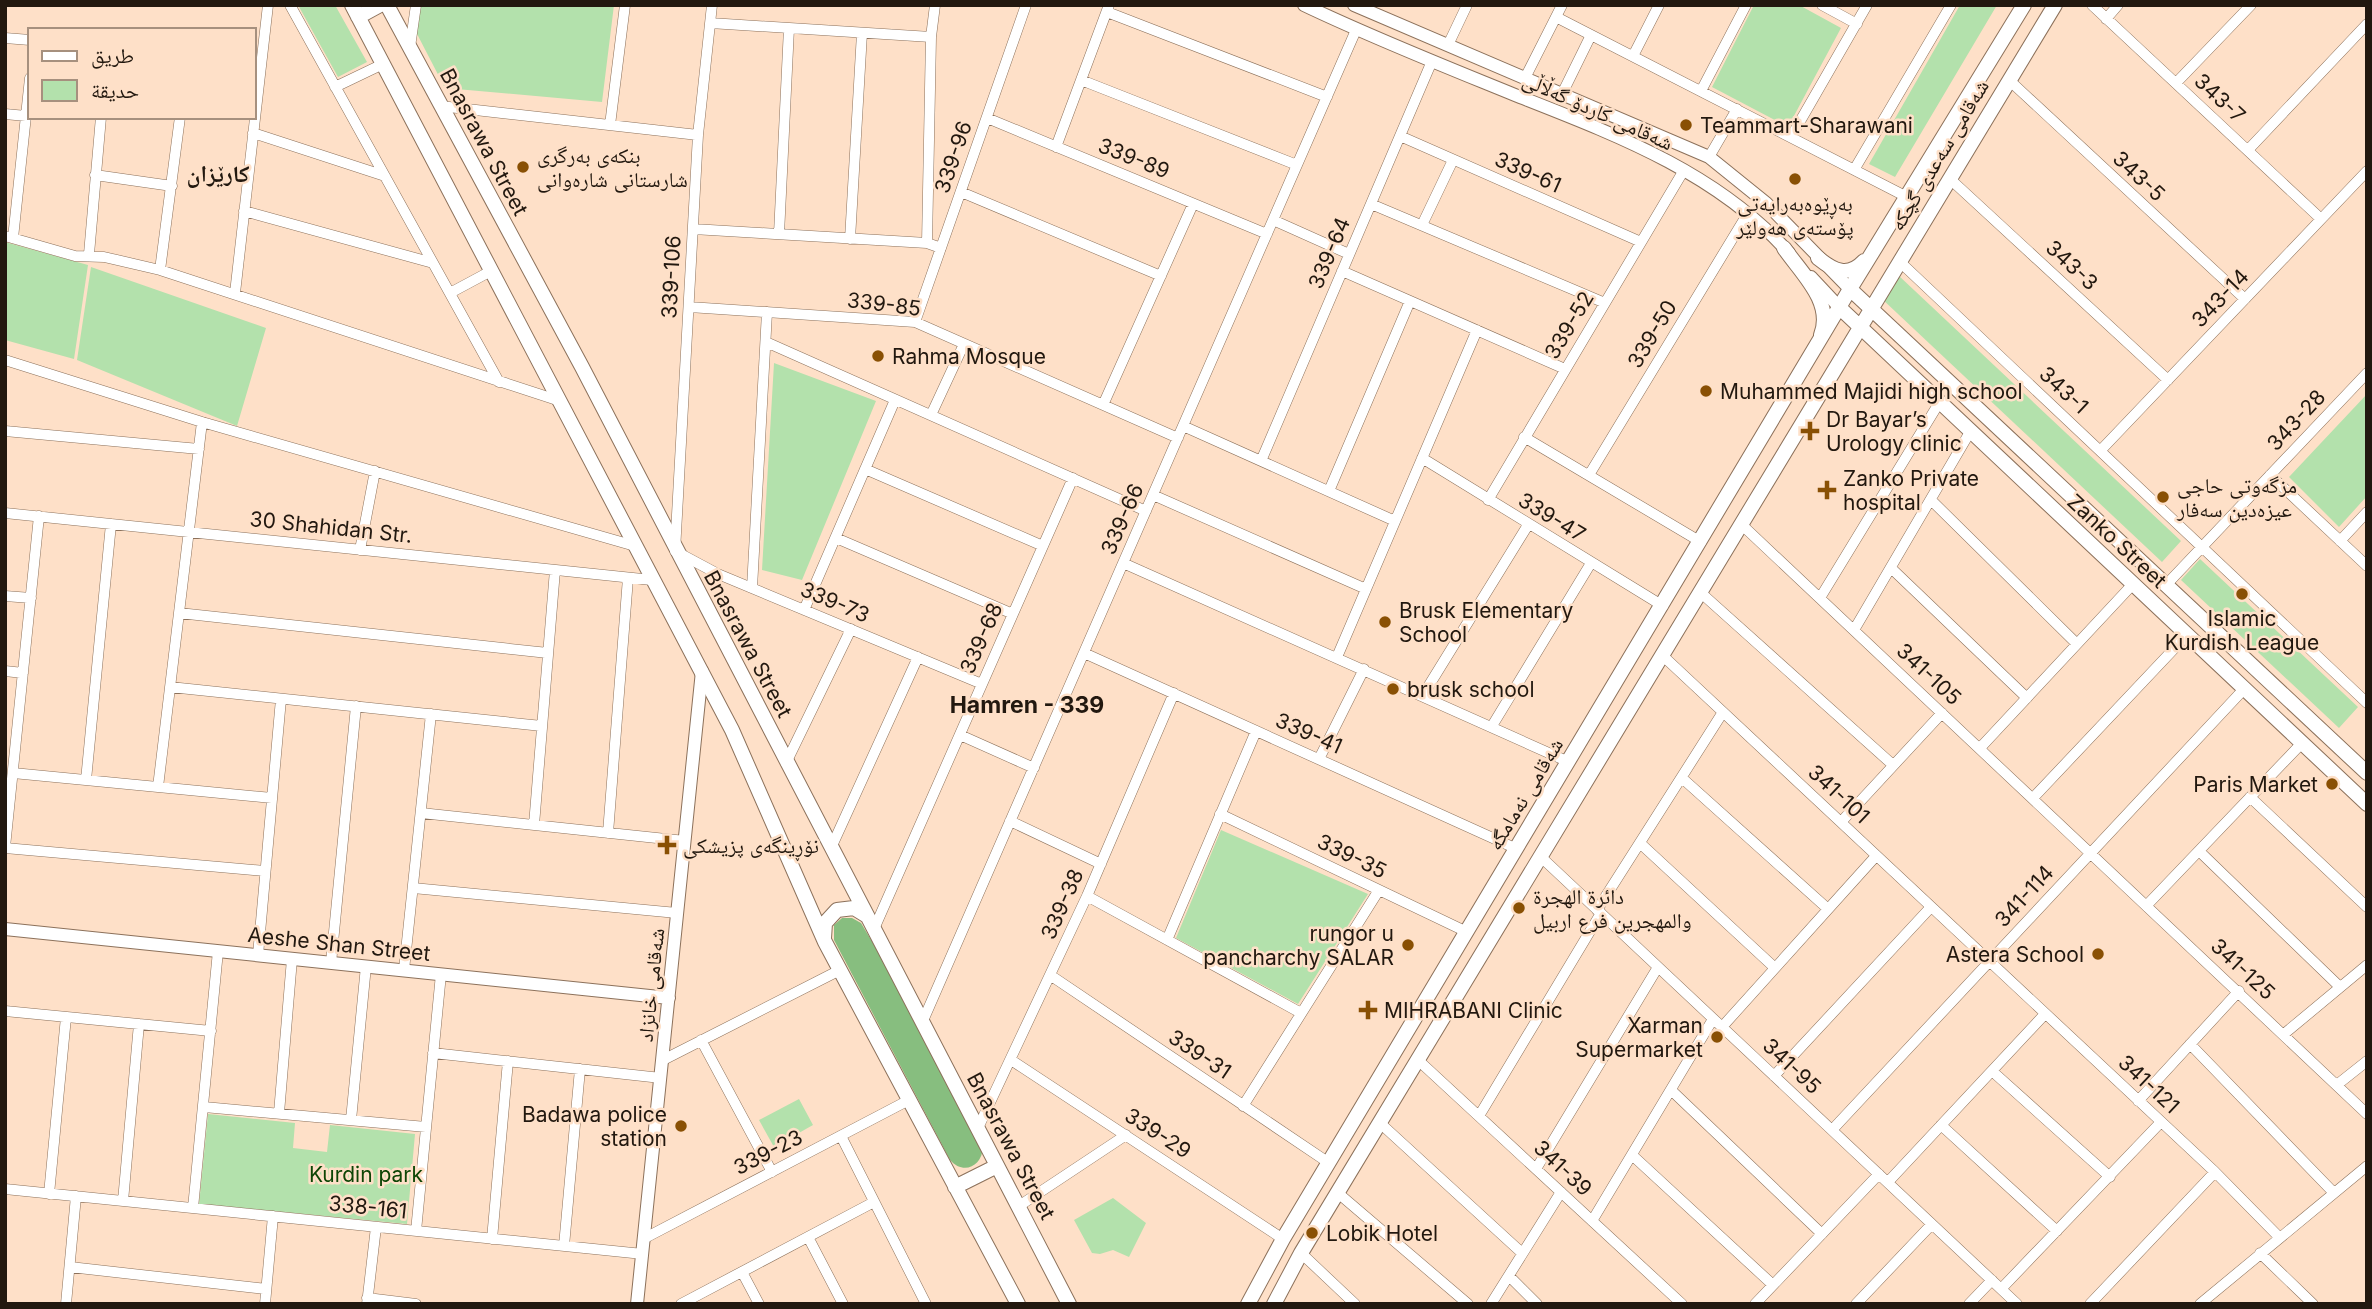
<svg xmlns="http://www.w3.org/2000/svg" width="2372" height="1309" viewBox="0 0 2372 1309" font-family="Inter,'Noto Naskh Arabic',sans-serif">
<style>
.green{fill:#b3e1ac}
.forest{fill:#87be7f}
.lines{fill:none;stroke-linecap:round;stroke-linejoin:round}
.minor-casing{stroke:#8c715b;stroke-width:11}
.tertiary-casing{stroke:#8c715b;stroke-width:14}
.secondary-casing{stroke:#8c715b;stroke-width:16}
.minor{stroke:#fff;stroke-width:10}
.tertiary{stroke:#fff;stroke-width:12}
.secondary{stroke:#fff;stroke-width:14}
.poi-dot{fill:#895004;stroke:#fee0c8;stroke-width:2.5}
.labels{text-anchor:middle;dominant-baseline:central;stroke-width:5;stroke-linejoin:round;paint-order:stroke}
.street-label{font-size:21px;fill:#22180f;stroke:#fee0c8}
.poi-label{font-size:21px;fill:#22180f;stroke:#fee0c8;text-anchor:start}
.park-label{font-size:21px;fill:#0d4505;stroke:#fee0c8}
.neighbourhood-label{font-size:23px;font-weight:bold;fill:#22180f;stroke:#fee0c8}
</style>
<rect width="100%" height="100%" fill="#fee0c8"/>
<!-- green -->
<path class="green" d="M 298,5 L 335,5 L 367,62 L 338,77 Z
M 419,5 L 614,5 L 602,102 L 445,88 L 416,32 Z
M 1754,5 L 1799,5 L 1841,28 L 1788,127 L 1712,87 Z
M 1960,5 L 1997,5 L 1895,177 L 1869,164 Z
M 5,242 L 88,265 L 74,359 L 5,340 Z
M 91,267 L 266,328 L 237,426 L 77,360 Z
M 1898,275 L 2181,541 L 2162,562 L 1881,298 Z
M 774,363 L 876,401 L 802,580 L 762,570 Z
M 2367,394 L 2367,496 L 2339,527 L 2289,477 Z
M 2200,559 L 2358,707 L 2339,728 L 2181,580 Z
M 1221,830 L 1368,894 L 1298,1004 L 1176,938 Z
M 799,1099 L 813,1125 L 774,1147 L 759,1120 Z
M 208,1114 L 295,1123 L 293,1148 L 327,1152 L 330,1125 L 415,1134 L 407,1224 L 199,1204 Z
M 1113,1198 L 1146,1223 L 1129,1257 L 1113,1250 L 1100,1254 L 1092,1253 L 1074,1220 Z"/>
<!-- forest -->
<path class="forest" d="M 842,918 L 852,918 L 861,923 L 892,975 L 983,1147 C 982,1167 963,1175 950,1160 L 834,940 L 834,925 Z"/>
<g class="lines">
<!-- minor casing -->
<g class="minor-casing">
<path id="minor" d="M 290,5 L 499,382
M 712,5 L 698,135 L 675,551 L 718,574 L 982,684
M 1822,5 L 1857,24
M 2092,5 L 2321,219
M 1107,12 L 1327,97
M 1556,17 L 1907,197
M 2106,19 L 2118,5
M 710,23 L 931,37
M 5,38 L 30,40
M 1448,45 L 1467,5
M 410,47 L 416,5
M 1633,56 L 1659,5
M 1525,78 L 1562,5
M 1081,80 L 1297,165
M 2009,80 L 2245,299
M 2176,83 L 2251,5
M 335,87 L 383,64
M 1701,91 L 1746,5
M 1562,94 L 1591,35
M 440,106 L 698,135
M 5,114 L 26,116
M 987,118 L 1267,234
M 610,125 L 625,5
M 253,133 L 385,176
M 1400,136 L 1641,242
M 1791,137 L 1867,5
M 1056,147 L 1109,5
M 2248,150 L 2367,24
M 1709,157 L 1737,109
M 1854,170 L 1951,5
M 95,175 L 172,186
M 1949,178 L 2168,380
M 961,192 L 1161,276
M 1371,204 L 1605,303
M 244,211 L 433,263
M 1273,220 L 1349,254
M 1422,225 L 1453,160
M 693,229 L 927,243 L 941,248
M 779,234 L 789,28
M 5,236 L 75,256 L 104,257 L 160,270 L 560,401
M 13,238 L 30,78
M 850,239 L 862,33
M 927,243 L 931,37 L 935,5
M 89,254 L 101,117
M 1899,261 L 2367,703
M 160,270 L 180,117
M 1342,271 L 1565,369
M 235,293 L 268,5
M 450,293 L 491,271
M 689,307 L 915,322 L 1178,438
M 915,322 L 1026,5
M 766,342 L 1146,511
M 5,360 L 202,422 L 635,546
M 1103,405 L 1193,204
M 931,415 L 964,344
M 1183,426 L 1395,521
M 5,431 L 199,449
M 1524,437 L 1701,542
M 2100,451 L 2367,171
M 1422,458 L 1663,606
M 1261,461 L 1432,61
M 865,469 L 1043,546
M 1589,475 L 1748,213
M 2270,475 L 2367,566
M 1329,491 L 1410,301
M 1153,495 L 1366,589
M 1488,500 L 1684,170
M 1931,500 L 2077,644
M 5,513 L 652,580
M 1741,524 L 2367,1114
M 836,538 L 1013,614
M 2340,541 L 2367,512
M 360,550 L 375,471
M 1123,563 L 1569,762
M 1891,568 L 2027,698
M 2166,585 L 2367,373
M 752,588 L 767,312
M 1700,592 L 1893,765
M 5,596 L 31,598
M 1820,598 L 1939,403
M 804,610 L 895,400
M 179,613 L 548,653
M 1854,630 L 1970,432
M 1084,653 L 1517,849
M 1662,655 L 2215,1172 L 2279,1237
M 1337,657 L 1477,330
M 5,671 L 23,673
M 170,687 L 542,726
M 1423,695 L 1528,525
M 1492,726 L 1591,563
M 960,735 L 1034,768
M 1980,748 L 2133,584
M 1319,759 L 1364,669
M 786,763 L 851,629
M 13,773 L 272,798
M 1682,778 L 1828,909
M 86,780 L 111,524
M 158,787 L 202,422
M 2250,797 L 2367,907
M 2033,798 L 2187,635
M 421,813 L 685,841
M 1220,814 L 1467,932
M 1010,821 L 1101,864
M 1841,822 L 1942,713
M 534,825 L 555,570
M 608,833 L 628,578
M 1641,844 L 1775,968
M 5,847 L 39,516
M 5,848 L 265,871
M 831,848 L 918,657
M 2199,851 L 2340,987
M 1541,857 L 2017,1304
M 413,888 L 677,913
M 1087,896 L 1301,1013
M 2147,905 L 2302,743
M 1597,910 L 1723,712
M 874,929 L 1073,478
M 1167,940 L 1256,731
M 258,955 L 281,699
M 331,963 L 356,706
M 404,970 L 431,714
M 1050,975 L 1329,1163
M 5,1011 L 211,1031
M 922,1023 L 1356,30
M 1722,1027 L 1876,856
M 2284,1034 L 2367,965
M 701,1040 L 772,1172
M 2190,1044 L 2334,1193
M 433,1053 L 661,1078
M 663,1060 L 840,970
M 1011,1060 L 1283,1239
M 1418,1060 L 1682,1304
M 1992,1071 L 2110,1177
M 1774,1076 L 1931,907
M 2338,1084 L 2367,1061
M 1671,1090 L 1822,1234
M 2138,1101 L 2239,991
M 1243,1106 L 1379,890
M 204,1107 L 426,1127
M 279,1113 L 292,959
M 1479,1116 L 1601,913
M 351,1120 L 366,966
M 1380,1123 L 1522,1253
M 1941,1125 L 2057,1231
M 978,1128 L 1087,896 L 1174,693
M 1832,1130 L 2244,689
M 841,1136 L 926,1304
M 1632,1155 L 1773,1285
M 1536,1169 L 1658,967
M 1888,1182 L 2045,1014
M 5,1189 L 643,1254
M 1338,1193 L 1468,1304
M 49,1194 L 66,1017
M 123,1201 L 139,1024
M 1019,1206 L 1126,1135
M 193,1208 L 218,951
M 1592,1221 L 1713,1019
M 416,1231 L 441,974
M 808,1237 L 843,1304
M 645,1238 L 909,1100
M 492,1239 L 508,1061
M 564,1246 L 580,1069
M 1301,1253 L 1355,1304
M 2260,1253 L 2313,1304
M 70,1267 L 266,1289
M 742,1272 L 759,1304
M 1509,1276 L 1537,1304
M 2001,1289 L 2161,1122
M 367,1298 L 416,1304
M 66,1304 L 76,1196
M 265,1304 L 273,1216
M 367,1304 L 376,1227
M 681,1304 L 874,1202
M 1491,1304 L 1561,1192
M 1755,1304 L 1879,1174
M 1856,1304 L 1932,1224
M 1969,1304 L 1992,1280
M 2090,1304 L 2215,1172
M 2200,1304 L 2367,1166"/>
</g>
<!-- tertiary casing -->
<g class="tertiary-casing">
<path id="tertiary" d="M 1304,5 C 1373,38 1444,66 1515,95 C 1614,134 1717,172 1789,253
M 1354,5 L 1709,157 L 1766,203 L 1850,289
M 1811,277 L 1840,308
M 5,929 L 669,998
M 637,1304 L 702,671"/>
</g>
<!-- secondary casing -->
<g class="secondary-casing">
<path id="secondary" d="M 352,5 L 732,730 L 825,942 L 1018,1304
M 387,5 L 582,367 L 1069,1304
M 358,17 L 380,5
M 1784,248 C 1801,273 1834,302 1821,335
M 1818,258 C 1834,271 1848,278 1864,261
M 1850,289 L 2367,773
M 1840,308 L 2367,804
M 824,938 L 825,923 L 837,910 L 854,908 L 867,916
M 955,1187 L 997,1166
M 1248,1304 L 1283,1239 L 1850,289 L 2024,5
M 1274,1304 L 1301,1253 L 2055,5"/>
</g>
<!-- minor -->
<use href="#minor" class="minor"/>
<!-- tertiary -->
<use href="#tertiary" class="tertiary"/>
<!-- secondary -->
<use href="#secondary" class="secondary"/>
</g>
<!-- markers -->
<g class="poi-dot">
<circle cx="1686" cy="125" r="7"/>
<circle cx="523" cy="167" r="7"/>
<circle cx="1795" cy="179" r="7"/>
<circle cx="878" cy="356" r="7"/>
<circle cx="1706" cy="391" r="7"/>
<path d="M1806.5 420.5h7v7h7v7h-7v7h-7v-7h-7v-7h7z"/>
<path d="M1823.5 479.5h7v7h7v7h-7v7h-7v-7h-7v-7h7z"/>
<circle cx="2163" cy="497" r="7"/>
<circle cx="2242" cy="594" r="7"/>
<circle cx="1385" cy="622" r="7"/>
<circle cx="1393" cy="689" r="7"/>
<circle cx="2332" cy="784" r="7"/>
<path d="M663.5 834.5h7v7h7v7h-7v7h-7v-7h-7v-7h7z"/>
<circle cx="1519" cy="908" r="7"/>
<circle cx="1408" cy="945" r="7"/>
<circle cx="2098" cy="954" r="7"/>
<path d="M1364.5 999.5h7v7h7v7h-7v7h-7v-7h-7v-7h7z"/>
<circle cx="1717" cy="1037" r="7"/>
<circle cx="681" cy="1126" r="7"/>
<circle cx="1312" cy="1233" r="7"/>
</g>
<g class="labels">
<!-- street labels -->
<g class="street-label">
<text transform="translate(2220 98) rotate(43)">343-7</text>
<text transform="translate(1598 111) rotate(24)">شەقامی کاردۆ گەڵاڵی</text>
<text transform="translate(484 142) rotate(62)">Bnasrawa Street</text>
<text transform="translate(1939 155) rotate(-59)">شەقامی سەعدی گچکە</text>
<text transform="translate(953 157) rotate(-71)">339-96</text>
<text transform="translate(1134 158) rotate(22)">339-89</text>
<text transform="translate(1528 172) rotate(24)">339-61</text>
<text transform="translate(2139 176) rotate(43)">343-5</text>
<text transform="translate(1329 253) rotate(-67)">339-64</text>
<text transform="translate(2072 265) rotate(43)">343-3</text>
<text transform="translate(671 277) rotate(-87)">339-106</text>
<text transform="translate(2220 298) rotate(-46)">343-14</text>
<text transform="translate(884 304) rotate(7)">339-85</text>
<text transform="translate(1569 325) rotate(-59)">339-52</text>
<text transform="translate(1652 334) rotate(-59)">339-50</text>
<text transform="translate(2064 390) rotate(43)">343-1</text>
<text transform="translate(2296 420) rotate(-47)">343-28</text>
<text transform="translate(1552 517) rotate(31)">339-47</text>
<text transform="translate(1122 519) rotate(-66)">339-66</text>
<text transform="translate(331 527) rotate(6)">30 Shahidan Str.</text>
<text transform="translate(2117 541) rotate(43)">Zanko Street</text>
<text transform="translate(835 602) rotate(23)">339-73</text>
<text transform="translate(981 638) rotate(-66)">339-68</text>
<text transform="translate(748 644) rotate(62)">Bnasrawa Street</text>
<text transform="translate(1929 674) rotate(43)">341-105</text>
<text transform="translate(1309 733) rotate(24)">339-41</text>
<text transform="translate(1525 794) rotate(-59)">شەقامی نەمامگە</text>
<text transform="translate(1839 794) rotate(43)">341-101</text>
<text transform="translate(1352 856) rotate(26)">339-35</text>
<text transform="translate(2024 896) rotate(-47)">341-114</text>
<text transform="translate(1062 904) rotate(-66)">339-38</text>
<text transform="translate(339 944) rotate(6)">Aeshe Shan Street</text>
<text transform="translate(2243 969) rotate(43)">341-125</text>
<text transform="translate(651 985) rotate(-84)">شەقامی خانزاد</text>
<text transform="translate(1200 1054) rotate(34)">339-31</text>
<text transform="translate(1792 1066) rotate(43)">341-95</text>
<text transform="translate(2149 1084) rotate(43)">341-121</text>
<text transform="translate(1158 1133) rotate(33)">339-29</text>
<text transform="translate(1011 1146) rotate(62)">Bnasrawa Street</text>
<text transform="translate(768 1152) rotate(-27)">339-23</text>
<text transform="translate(1563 1168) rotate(43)">341-39</text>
<text transform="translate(368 1207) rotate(6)">338-161</text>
</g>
<!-- poi labels -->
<g class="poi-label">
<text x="1700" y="125">Teammart-Sharawani</text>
<text x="537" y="155">بنكەی بەرگری<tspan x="537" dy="24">شارستانی شارەوانی</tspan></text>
<text x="1795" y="203" text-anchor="middle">بەڕێوەبەرایەتی<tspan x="1795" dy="24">پۆستەی هەولێر</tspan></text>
<text x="892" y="356">Rahma Mosque</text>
<text x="1720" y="391">Muhammed Majidi high school</text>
<text x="1826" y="419">Dr Bayar’s<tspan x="1826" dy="24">Urology clinic</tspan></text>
<text x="1843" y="478">Zanko Private<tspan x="1843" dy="24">hospital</tspan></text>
<text x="2177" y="485">مزگەوتی حاجی<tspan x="2177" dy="24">عیزەدین سەفار</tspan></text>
<text x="1399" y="610">Brusk Elementary<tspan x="1399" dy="24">School</tspan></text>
<text x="2242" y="618" text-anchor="middle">Islamic<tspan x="2242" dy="24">Kurdish League</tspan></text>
<text x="1407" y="689">brusk school</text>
<text x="2318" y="784" text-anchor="end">Paris Market</text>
<text x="683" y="845">نۆڕینگەی پزیشکی</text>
<text x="1533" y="896">دائرة الهجرة<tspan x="1533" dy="24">والمهجرين فرع اربيل</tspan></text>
<text x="1394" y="933" text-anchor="end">rungor u<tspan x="1394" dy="24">pancharchy SALAR</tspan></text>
<text x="2084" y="954" text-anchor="end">Astera School</text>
<text x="1384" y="1010">MIHRABANI Clinic</text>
<text x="1703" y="1025" text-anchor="end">Xarman<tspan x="1703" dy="24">Supermarket</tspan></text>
<text x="667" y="1114" text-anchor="end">Badawa police<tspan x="667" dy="24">station</tspan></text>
<text x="1326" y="1233">Lobik Hotel</text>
</g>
<!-- park labels -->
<g class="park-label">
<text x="366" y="1174">Kurdin park</text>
</g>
<!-- neighbourhood labels -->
<g class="neighbourhood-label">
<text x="218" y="174">کارێزان</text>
<text x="1027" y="705">Hamren - 339</text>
</g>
</g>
<!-- border -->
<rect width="2372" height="1309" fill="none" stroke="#22180f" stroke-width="14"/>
<!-- legend -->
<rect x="28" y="28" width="228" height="91" fill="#fee0c8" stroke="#a6907e" stroke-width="2"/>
<rect x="42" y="51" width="35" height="10" fill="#ffffff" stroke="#a6907e" stroke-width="2"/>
<text x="91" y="63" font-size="21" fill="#22180f">طريق</text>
<rect x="42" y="80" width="35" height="21" fill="#b3e1ac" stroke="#a6907e" stroke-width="2"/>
<text x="91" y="98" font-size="21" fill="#22180f">حديقة</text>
</svg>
